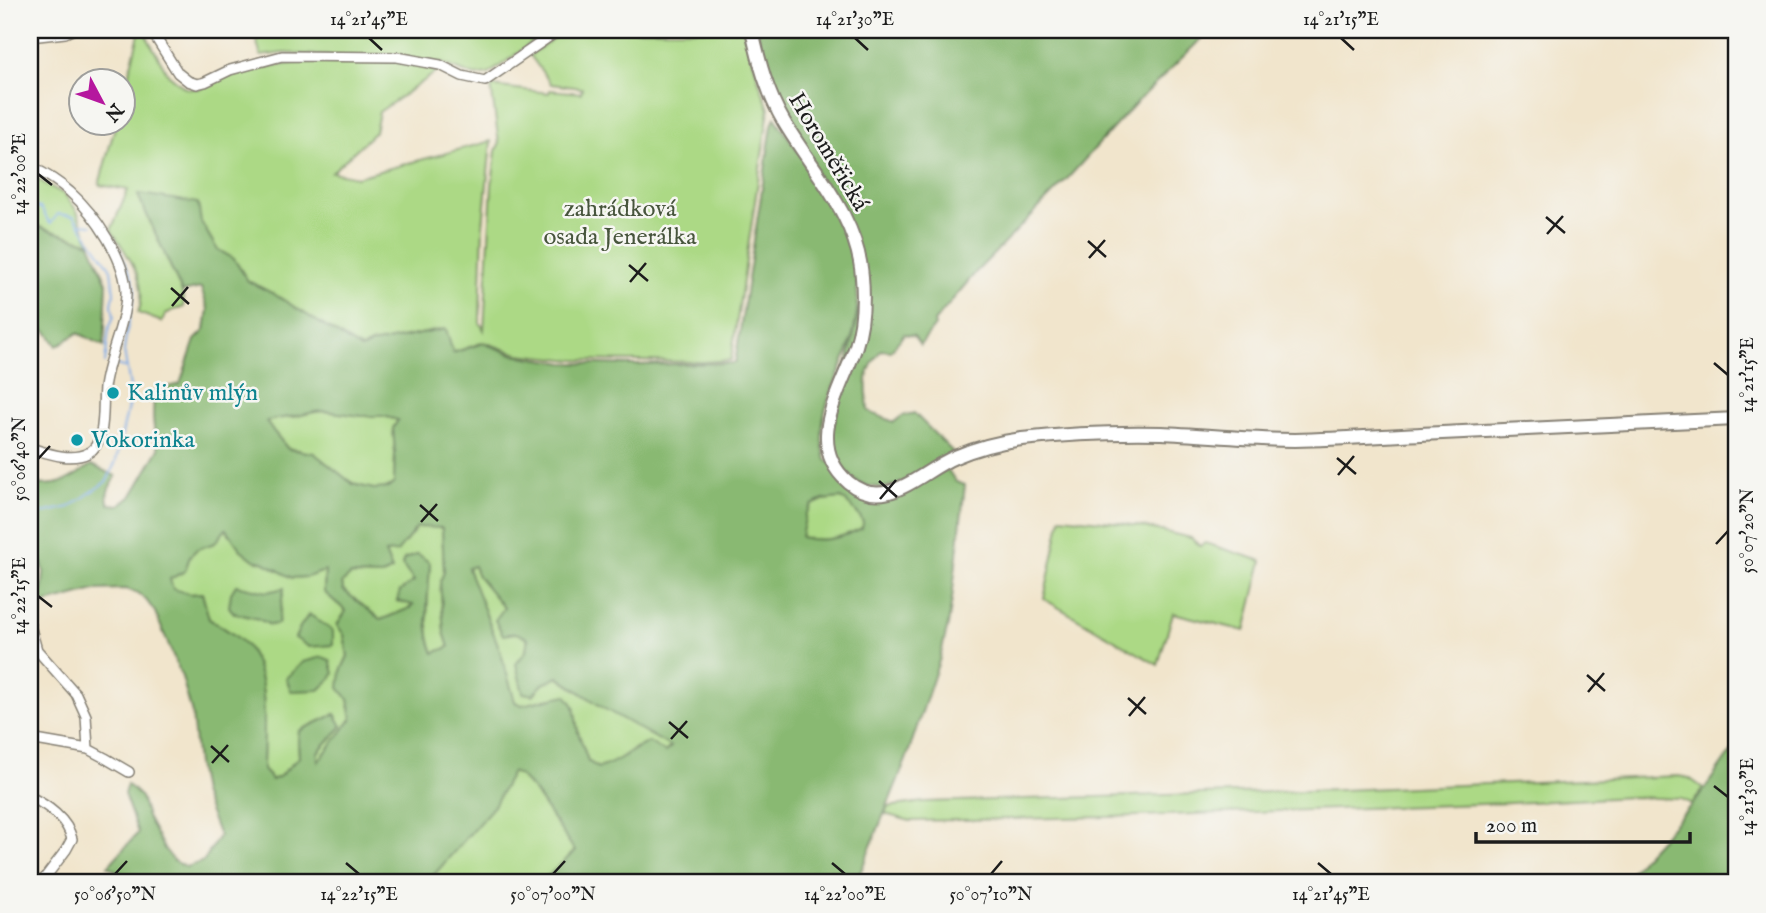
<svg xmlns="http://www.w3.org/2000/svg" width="1766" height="913" viewBox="0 0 1766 913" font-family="'IM FELL English',serif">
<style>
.green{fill:#acd985;stroke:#647a50;stroke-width:2;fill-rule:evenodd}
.forest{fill:#89b972;stroke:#526a47;stroke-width:2;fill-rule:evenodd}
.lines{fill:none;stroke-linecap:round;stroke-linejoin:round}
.stream{stroke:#7babe6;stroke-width:2}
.minor-casing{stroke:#868074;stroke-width:12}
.major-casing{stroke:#868074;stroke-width:16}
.minor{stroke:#fff;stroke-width:9}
.major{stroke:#fff;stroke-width:12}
.ticks{fill:none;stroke:#1c1c1c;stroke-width:2.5}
.culture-dot{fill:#0f9aa8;stroke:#f6f6f2;stroke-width:2.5}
.labels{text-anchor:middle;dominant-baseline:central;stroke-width:5;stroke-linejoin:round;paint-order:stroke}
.street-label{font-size:24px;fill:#1c1c1c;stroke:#f6f6f2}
.park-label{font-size:24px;fill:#47553c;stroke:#f6f6f2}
.culture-label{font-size:24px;fill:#0d838f;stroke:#f6f6f2;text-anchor:start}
.neatline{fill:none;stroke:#1c1c1c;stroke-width:2.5}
.ticks-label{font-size:18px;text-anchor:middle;fill:#1c1c1c}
</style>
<rect width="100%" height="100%" fill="#f6f6f2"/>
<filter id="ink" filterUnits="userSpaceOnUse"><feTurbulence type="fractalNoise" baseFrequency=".0143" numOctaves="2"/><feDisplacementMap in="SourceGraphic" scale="14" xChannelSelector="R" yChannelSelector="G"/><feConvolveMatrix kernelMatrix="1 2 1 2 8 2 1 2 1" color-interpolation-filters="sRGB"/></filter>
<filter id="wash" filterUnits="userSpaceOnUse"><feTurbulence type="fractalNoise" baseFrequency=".00686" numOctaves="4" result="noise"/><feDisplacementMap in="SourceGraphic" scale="28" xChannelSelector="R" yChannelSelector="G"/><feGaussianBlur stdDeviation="1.57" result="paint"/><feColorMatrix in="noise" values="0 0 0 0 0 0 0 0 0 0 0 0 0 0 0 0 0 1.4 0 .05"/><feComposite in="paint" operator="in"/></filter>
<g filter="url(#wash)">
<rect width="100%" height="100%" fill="#f1e5cc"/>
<!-- green -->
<path class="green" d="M 140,30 L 143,30 L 168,74 L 185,88 L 198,89 L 233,72 L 308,61 L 397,62 L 438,71 L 379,112 L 375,132 L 332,172 L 357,177 L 491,141 L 483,226 L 480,317 L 480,323 L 484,330 L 492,185 L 496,151 L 499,144 L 491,86 L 549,93 L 550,90 L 581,93 L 582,88 L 551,84 L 530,55 L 565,30 L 744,30 L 760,84 L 769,109 L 731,360 L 703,362 L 573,360 L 519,354 L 484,342 L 452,353 L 445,329 L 371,344 L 361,349 L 274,294 L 248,281 L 234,259 L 217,249 L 201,222 L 138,195 L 182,292 L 184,307 C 174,311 167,309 162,322 L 138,313 C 150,283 127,254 111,230 L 128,190 L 99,185 L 116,123 L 122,122 L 123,97 Z
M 253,30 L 549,30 L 489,74 L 475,76 L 441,63 L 284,53 L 261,56 Z
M 30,175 L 65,195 L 77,211 L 90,243 L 30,224 Z
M 324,411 L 362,416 L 383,416 L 398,420 L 393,428 L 395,453 L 394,483 C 364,507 327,459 299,450 C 296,449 292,450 288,449 L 265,422 C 275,418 284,418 294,417 C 304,415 313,411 324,411 Z
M 841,498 C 846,501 862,516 863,523 C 864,525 863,526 862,528 C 841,538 824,543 800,537 L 806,514 L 812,505 L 823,500 Z
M 1061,517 L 1113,522 L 1144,527 L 1191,538 L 1200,546 L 1205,543 L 1262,561 L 1245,631 L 1173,613 L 1158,665 L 1044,599 Z
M 417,527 L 442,527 L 444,572 L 440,582 L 444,632 L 449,647 L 434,653 C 423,625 429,592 430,563 L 418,554 L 404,559 L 402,565 L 414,581 L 397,601 L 413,604 L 410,608 L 383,619 L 380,619 L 343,590 L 342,582 L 351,575 L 381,576 L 392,570 L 384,553 L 404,544 Z
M 226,529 C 233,535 236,545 243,551 C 251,559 258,559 267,564 C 295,579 295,582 325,570 L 324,592 L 346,611 L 344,635 L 348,656 L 341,671 L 352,718 L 317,763 L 318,752 L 342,726 L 335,714 L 299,731 L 298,741 L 299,757 L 279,777 L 272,780 L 263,770 C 263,731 271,675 244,644 C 235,634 221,626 209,619 L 202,593 L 190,594 L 173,590 L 169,579 L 185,571 L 190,556 L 197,549 L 215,543 ZM 255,590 L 267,592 L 270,625 L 259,619 L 235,613 Z
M 474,566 L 478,576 L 505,608 L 517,632 L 528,637 L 526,651 L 533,695 L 543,684 L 557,677 L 605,709 L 671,746 L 665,752 L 636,747 L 612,764 L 598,768 L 588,761 L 578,732 L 574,706 L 566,696 L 545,699 L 522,706 L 515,702 L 500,650 L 467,567 Z
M 512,772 L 520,775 L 534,791 L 575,851 L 541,883 L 427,883 Z
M 1678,776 L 1689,778 L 1703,788 L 1692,804 L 1681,799 L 1632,797 L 1510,803 L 1109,817 L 910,821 L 885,814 L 888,807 L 923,802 L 1340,790 Z"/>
<!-- forest -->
<path class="forest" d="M 757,30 L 1215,30 L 1201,39 L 1134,105 L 1068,178 L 976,272 L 934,322 L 935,326 L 920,345 L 914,336 L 904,334 L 891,351 L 881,350 C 863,375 866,381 868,410 L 874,414 L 894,422 L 902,416 L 914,413 L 953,452 C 937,462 919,475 901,483 C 879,493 852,486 840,463 C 834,454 833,443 832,432 L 867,275 L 774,90 L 766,66 Z
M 775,117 C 821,187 880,257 849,347 C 836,388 813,415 826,460 L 882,498 C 907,495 925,480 946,467 L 956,482 L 965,485 L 952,599 L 948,625 L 940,658 L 906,760 L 856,883 L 541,883 L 575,851 L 534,791 L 520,776 L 512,772 L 494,806 L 427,883 L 134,883 L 134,881 L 108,866 L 138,833 L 124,794 L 127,784 L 141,797 L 147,817 L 163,847 L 174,861 L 186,867 L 204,861 L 219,836 L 202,793 L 197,764 L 192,714 L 182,677 L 155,612 L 146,600 L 138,593 L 126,589 L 95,590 L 32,607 L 42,592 L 44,572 L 41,559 L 37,556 L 30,555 L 30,545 L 40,540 L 40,531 L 30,525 L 30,483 C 56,489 70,480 91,465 L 116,476 C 111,485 104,493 109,504 L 119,505 L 131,497 L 159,449 C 152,427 152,413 155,390 L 180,384 L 195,340 L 205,330 L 208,309 L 201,288 L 182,292 L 138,195 L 141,194 L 198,203 L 201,222 L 217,249 L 234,259 L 248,281 L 274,294 L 361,349 L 371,344 L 446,329 L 453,353 L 483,343 L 515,355 L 564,363 L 635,365 L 735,363 L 772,125 ZM 324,411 L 362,416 L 383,416 L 398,420 L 393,428 L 395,453 L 394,483 L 388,488 L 374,489 L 353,484 L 314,453 L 288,449 L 266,422 C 276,418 284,418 295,416 C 305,415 313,411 324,411 ZM 841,498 C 846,501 862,516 863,523 C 863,525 862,526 862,528 C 841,538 824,543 801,537 L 806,514 L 812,505 L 823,500 ZM 417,527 L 442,528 L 444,572 L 440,582 L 444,632 L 449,647 L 434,653 C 422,625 429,592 430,563 L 418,554 L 404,559 L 402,565 L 414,581 L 400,591 L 397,601 L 413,605 L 410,608 L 383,619 L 380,619 L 343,590 L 342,583 L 351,575 L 381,576 L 392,570 L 385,553 L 397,552 ZM 226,529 L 240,549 L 254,560 L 263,562 L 292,578 L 307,577 L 325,571 L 324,592 L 346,611 L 337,625 L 344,635 L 348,656 L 341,671 L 339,688 L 349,700 L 352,718 L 318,762 L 318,752 L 342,726 L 335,714 L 299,731 L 298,741 L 299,757 L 279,777 L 272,780 L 263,770 C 263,732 271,675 245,644 C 235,634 221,626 209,619 L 202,593 L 190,594 L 173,589 L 170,579 L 185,571 L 190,556 L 197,549 L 215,543 ZM 474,566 L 478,576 L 504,608 L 495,620 L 503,635 L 516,633 L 528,638 L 526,651 L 516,664 L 523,693 L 533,695 L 543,684 L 558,677 L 605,709 L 671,747 L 665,752 L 649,742 C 630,750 618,763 598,768 L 588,761 L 578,732 L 574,706 L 566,695 L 522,705 L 515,702 L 500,650 L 468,568 Z
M 30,224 L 90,243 L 107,283 L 104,346 L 78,333 L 57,346 L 48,333 L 30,319 Z
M 236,585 L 267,592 L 284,588 L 278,624 L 270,625 L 259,619 L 234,613 L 229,607 L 231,593 Z
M 309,614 L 333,631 L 333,645 L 309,647 L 295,638 L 300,627 Z
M 322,657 L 330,660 L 334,673 L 332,678 L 319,690 L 291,691 L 286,678 L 303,662 Z
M 1736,748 L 1736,883 L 1622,883 L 1645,855 L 1698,798 L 1727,757 Z"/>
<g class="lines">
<!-- stream -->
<path class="stream" d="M 30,210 L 36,207 L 41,208 L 49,222 L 51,223 L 58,214 L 74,216 L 107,263 L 111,270 L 114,293 L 112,305 L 114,316 L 109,328 L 105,363
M 80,224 L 92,225
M 114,364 L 126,368
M 30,508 L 42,513 L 70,507 L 107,481 L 116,461 L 131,393 L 124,351 L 126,335 L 135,291 L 132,278 L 119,250 L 104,224"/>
</g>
</g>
<g filter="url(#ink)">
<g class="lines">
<!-- minor casing -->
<g class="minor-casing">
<path id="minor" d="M 151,30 L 178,73 L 188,81 L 197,84 L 205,82 L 230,70 L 282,56 L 397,57 L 440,65 L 462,76 L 485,81 L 559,30
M 30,37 L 65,33 L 72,30
M 30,166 C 44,173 58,181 70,192 C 94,213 127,261 126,294 C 125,326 108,356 104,388 C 102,406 107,443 88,453 C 70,462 47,453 30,448
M 30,625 L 37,650 L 76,694 L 86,716 L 88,749
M 30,739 L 88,749 L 105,758 L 129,772
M 30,797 C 47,805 67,819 72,839 L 66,850 L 41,883"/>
</g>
<!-- major casing -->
<g class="major-casing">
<path id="major" d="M 752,30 C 759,62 767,93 784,122 C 813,171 858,217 862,277 C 864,300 863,324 856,346 C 842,389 803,443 848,482 C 886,514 921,471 955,457 C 976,448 999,442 1022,439 C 1068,434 1116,432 1162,433 C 1206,435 1251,440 1295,440 C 1344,439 1393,435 1442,433 C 1540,428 1638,424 1736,419"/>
</g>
<!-- minor -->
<use href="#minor" class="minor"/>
<!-- major -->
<use href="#major" class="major"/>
</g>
</g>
<!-- ticks -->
<path class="ticks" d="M 369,38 L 382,50M 855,38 L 868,50M 1341,38 L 1354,50M 38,174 L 52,185M 1546,217 L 1565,233M 1547,234 L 1563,216M 1088,241 L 1106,257M 1089,258 L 1105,240M 629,265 L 648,281M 630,282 L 646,263M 171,288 L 189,304M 172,306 L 188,287M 1714,363 L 1728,375M 1337,458 L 1356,474M 38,459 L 50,446M 1338,475 L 1354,456M 879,481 L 897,497M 880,499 L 896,480M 420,505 L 438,521M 421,522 L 437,504M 1716,544 L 1728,531M 38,596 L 52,607M 1587,675 L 1605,691M 1588,692 L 1604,673M 1128,698 L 1146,714M 1129,716 L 1145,697M 669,722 L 688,738M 671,739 L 687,721M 211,746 L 229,762M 212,763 L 228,745M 1714,786 L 1728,797M 346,863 L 359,874M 832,863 L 845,874M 1318,863 L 1331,874M 115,874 L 127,861M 553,874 L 565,861M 991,874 L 1002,861"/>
<!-- markers -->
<g class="culture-dot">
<circle cx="113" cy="393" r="7"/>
<circle cx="77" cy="440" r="7"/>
</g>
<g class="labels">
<!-- street labels -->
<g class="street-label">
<text transform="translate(828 152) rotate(59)">Horoměřická</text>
</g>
<!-- park labels -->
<g class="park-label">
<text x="620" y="209">zahrádková<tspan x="620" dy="28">osada Jenerálka</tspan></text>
</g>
<!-- culture labels -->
<g class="culture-label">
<text x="127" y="393">Kalinův mlýn</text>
<text x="91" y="440">Vokorinka</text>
</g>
</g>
<!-- margin -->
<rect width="1766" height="913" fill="none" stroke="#f6f6f2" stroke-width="77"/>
<!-- north arrow -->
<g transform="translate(102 102) rotate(131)"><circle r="33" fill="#f6f6f2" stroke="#9f9f9c" stroke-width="2"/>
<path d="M0-5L12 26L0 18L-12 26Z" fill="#b5179e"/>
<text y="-10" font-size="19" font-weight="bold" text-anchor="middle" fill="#1c1c1c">N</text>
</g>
<!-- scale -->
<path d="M1476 832v10h214v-10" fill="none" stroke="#1c1c1c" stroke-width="3.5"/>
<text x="1486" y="832" font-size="21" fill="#1c1c1c" stroke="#f6f6f2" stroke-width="5" paint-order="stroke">200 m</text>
<rect x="38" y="38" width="1690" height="836" class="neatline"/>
<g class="ticks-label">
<text x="369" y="25">14°21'45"E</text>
<text x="855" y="25">14°21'30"E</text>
<text x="1341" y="25">14°21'15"E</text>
<text transform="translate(19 174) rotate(-90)" y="6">14°22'00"E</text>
<text transform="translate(1747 375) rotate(-90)" y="6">14°21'15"E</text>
<text transform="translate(19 459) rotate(-90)" y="6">50°06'40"N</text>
<text transform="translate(1747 531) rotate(-90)" y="6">50°07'20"N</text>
<text transform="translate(19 596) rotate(-90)" y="6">14°22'15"E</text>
<text transform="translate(1747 797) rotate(-90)" y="6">14°21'30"E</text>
<text x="115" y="900">50°06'50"N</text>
<text x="359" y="900">14°22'15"E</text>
<text x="553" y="900">50°07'00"N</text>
<text x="845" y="900">14°22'00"E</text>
<text x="991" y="900">50°07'10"N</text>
<text x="1331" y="900">14°21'45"E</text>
</g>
</svg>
